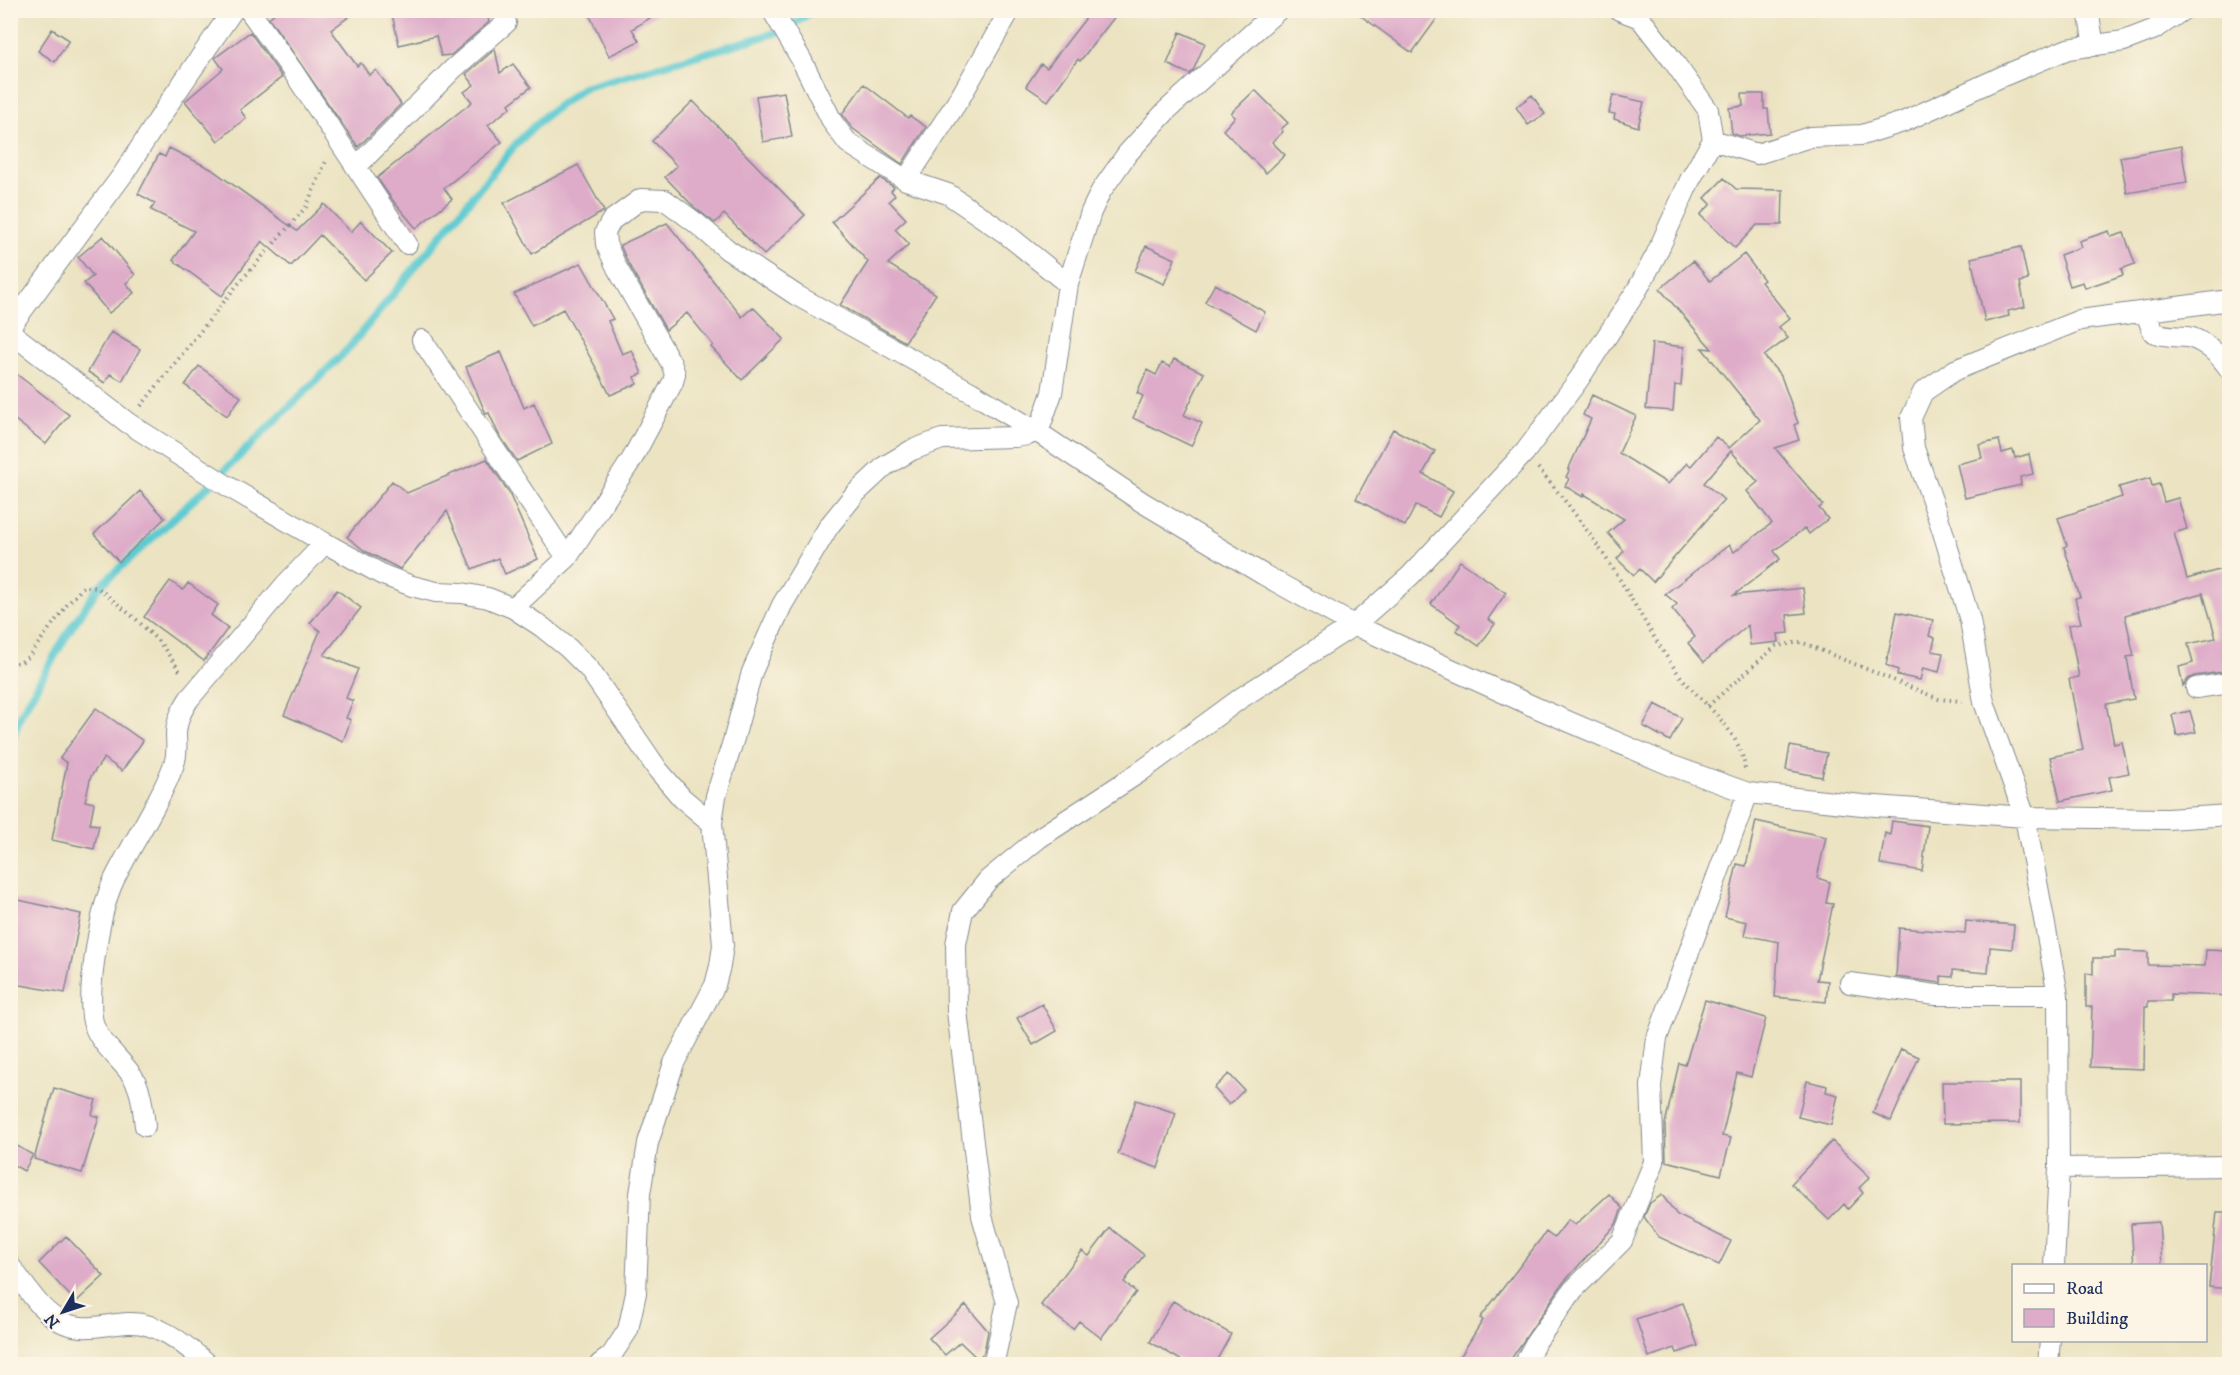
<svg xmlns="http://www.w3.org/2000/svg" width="2240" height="1375" viewBox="0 0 2240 1375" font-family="'IM FELL DW Pica',serif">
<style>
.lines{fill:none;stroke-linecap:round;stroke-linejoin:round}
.stream{stroke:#5dcad1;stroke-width:8}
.building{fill:#deacc9}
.minor-casing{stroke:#838990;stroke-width:22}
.path{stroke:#838990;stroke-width:4;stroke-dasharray:1.5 4.5;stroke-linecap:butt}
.minor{stroke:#fff;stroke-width:20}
</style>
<rect width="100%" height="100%" fill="#fcf5e5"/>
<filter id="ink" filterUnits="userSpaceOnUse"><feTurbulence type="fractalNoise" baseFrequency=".0167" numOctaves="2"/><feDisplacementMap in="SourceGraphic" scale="12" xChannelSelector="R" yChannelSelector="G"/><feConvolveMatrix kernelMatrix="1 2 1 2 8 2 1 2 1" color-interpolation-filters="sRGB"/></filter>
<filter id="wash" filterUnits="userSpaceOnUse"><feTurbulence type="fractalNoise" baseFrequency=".008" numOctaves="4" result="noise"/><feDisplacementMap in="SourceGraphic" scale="24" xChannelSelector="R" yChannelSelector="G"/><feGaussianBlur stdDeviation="1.35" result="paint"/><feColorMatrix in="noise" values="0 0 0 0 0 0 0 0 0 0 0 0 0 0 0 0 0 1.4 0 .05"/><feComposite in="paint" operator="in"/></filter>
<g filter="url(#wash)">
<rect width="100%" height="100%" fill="#ebe3c1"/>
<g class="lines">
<!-- stream -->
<path class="stream" d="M 10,745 L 21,714 L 69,631 L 98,588 L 216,479 L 348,349 L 516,144 L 546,115 L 583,88 L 786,30 L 813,10"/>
</g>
<g id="blocks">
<!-- building -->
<path class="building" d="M 278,10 L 358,10 L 331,30 L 357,66 L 361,63 L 369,75 L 376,70 L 401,104 L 358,147 L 269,18 Z
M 391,10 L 486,10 L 489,22 L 451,55 L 441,56 L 436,36 L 399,45 Z
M 587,10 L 663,10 L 632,29 L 639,41 L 609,56 Z
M 1092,10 L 1120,10 L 1080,61 L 1078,59 L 1048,101 L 1026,86 L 1041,64 L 1047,68 Z
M 1353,10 L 1443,10 L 1412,53 Z
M 52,29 L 69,40 L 55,62 L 38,51 Z
M 250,32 L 282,77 L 240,110 L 246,118 L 218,141 L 185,101 L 223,69 L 215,58 Z
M 1180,32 L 1205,43 L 1193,71 L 1189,74 L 1167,64 Z
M 495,49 L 500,73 L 513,64 L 531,87 L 509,104 L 511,107 L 488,125 L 502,142 L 444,188 L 452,199 L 416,228 L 394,202 L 377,178 L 472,102 L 464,92 L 474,85 L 466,74 Z
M 864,84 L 908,118 L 910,116 L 926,127 L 902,164 L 852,128 L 842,114 Z
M 1255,90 L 1288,123 L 1281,129 L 1283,132 L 1272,142 L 1285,155 L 1266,173 L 1223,130 L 1235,117 L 1231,113 Z
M 784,92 L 792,137 L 763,142 L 756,96 Z
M 1742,94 L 1764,94 L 1764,109 L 1768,109 L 1770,133 L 1739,136 L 1732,133 L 1729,108 L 1743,106 Z
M 1532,95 L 1545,114 L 1528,125 L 1516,107 Z
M 1613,95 L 1644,102 L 1638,127 L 1614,119 L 1615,114 L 1609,113 Z
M 693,101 L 805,215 L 764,255 L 724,214 L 715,223 L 694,207 L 665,177 L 677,166 L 652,141 Z
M 2181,146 L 2187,183 L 2127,193 L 2120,157 Z
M 169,148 L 211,169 L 297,231 L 324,204 L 351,232 L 361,221 L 392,253 L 364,280 L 320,235 L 291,266 L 262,241 L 222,296 L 173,260 L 194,231 L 151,210 L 155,203 L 138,194 L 159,154 L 165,157 Z
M 578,165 L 604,211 L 532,254 L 504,203 Z
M 880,178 L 894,187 L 891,191 L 895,195 L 889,201 L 906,219 L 895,229 L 909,244 L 888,264 L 936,294 L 905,342 L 840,305 L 868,262 L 832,222 Z
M 1724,178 L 1736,189 L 1783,190 L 1782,225 L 1757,225 L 1735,248 L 1700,215 L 1711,204 L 1705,198 Z
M 667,223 L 742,317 L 753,307 L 784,339 L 742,380 L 711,347 L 713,345 L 687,313 L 666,330 L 628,263 L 620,245 Z
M 2109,231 L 2111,237 L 2124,233 L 2135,264 L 2121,269 L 2123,275 L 2085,288 L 2083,282 L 2070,286 L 2060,255 L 2081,247 L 2079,241 Z
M 103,236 L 135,275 L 126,283 L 134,293 L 109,313 L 84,283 L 93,276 L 78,257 Z
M 1146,246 L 1175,259 L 1164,284 L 1135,271 Z
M 2021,247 L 2028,280 L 2020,282 L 2025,307 L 2008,311 L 2009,316 L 1985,322 L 1971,258 Z
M 1744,254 L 1764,280 L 1761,282 L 1790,318 L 1779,327 L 1788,338 L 1764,356 L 1781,376 L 1798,423 L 1794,425 L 1799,440 L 1775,448 L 1823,505 L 1819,508 L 1828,519 L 1809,534 L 1805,528 L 1774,551 L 1780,559 L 1734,595 L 1803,588 L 1806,613 L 1787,615 L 1789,633 L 1778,634 L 1779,642 L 1750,645 L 1748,625 L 1704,662 L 1688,643 L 1695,637 L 1672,609 L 1677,604 L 1665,594 L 1729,545 L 1734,552 L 1772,523 L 1747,491 L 1758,482 L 1731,451 L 1704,483 L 1724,500 L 1653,582 L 1640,569 L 1634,575 L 1617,559 L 1624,551 L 1608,533 L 1624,519 L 1584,494 L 1583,497 L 1565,486 L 1569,479 L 1566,477 L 1569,471 L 1568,470 L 1591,419 L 1583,415 L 1592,395 L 1636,416 L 1619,453 L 1668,484 L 1687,463 L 1691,466 L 1716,437 L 1729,448 L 1760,420 L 1702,348 L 1712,349 L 1660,289 L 1693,261 L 1710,281 Z
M 581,263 L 613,319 L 608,321 L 622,354 L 632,350 L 642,374 L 634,377 L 637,384 L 610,395 L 599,373 L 563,309 L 532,326 L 514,294 Z
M 1215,284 L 1265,312 L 1256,330 L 1205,302 Z
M 111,332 L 140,349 L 122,381 L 110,374 L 105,383 L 88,372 Z
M 1652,343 L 1684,347 L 1681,386 L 1675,385 L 1673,411 L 1646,409 Z
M 501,352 L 524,408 L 534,403 L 552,444 L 517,461 L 498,433 L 489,413 L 486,414 L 466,367 Z
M 1174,359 L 1204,373 L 1184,415 L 1202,423 L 1191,446 L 1133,418 L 1143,396 L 1137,393 L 1147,370 L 1156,375 L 1162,363 L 1170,367 Z
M 199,366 L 241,397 L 227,416 L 185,385 Z
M 10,369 L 69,415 L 46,444 L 10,416 Z
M 1393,429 L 1435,451 L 1423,474 L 1453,491 L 1439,517 L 1416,505 L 1405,526 L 1356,499 Z
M 1999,440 L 2002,453 L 2013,450 L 2015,458 L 2029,454 L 2033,474 L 2020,477 L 2021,485 L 1965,498 L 1957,464 L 1982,458 L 1979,445 Z
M 487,459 L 509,493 L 538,559 L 505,574 L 498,558 L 472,569 L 447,511 L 400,569 L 365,551 L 347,537 L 392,481 L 407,493 Z
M 2150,478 L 2152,486 L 2159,484 L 2164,502 L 2178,498 L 2187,529 L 2174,533 L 2187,579 L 2229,567 L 2229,671 L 2194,676 L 2188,679 L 2183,686 L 2179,667 L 2193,663 L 2188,644 L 2216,638 L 2203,593 L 2125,615 L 2134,656 L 2127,657 L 2134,699 L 2106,704 L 2114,744 L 2122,742 L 2129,773 L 2109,777 L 2112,790 L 2060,801 L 2050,757 L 2083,750 L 2069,679 L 2079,677 L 2069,625 L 2081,623 L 2075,598 L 2080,597 L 2064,547 L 2067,545 L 2058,518 L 2122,497 L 2119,487 Z
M 140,491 L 165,518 L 119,562 L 94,534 Z
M 1460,561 L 1506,593 L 1488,619 L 1495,624 L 1479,646 L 1456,630 L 1460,625 L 1431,604 Z
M 170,581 L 183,590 L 188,583 L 218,605 L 211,615 L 228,628 L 204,661 L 144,617 Z
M 337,590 L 361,608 L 324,655 L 358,669 L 346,698 L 353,701 L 346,718 L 351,720 L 343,741 L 284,715 L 320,631 L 310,623 Z
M 1897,612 L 1933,620 L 1929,636 L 1935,638 L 1932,651 L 1943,653 L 1939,672 L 1923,668 L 1920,680 L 1897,675 L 1898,670 L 1886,665 Z
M 1655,704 L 1682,718 L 1670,741 L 1643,726 Z
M 96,708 L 143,741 L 122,771 L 104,758 L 91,776 L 85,801 L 94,803 L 90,824 L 99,825 L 94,849 L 52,840 L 67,763 L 60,758 Z
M 2190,711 L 2196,732 L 2177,736 L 2172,715 Z
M 1790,746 L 1827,753 L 1822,777 L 1786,770 Z
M 1756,821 L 1826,837 L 1817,878 L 1830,882 L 1826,903 L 1833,904 L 1817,980 L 1828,981 L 1826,1002 L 1775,997 L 1779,942 L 1744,935 L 1747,922 L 1725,917 L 1737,864 L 1746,866 Z
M 1892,821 L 1928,826 L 1922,871 L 1880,864 L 1885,833 L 1890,835 Z
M 10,898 L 81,914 L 65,993 L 10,983 Z
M 1966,921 L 2014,925 L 2012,949 L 1990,947 L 1988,973 L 1953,970 L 1953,977 L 1941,976 L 1941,983 L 1896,977 L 1899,928 L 1965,933 Z
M 2206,950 L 2229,951 L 2229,996 L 2171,994 L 2171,1001 L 2148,1001 L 2148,1007 L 2145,1007 L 2144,1069 L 2090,1067 L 2092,1007 L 2086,1007 L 2086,973 L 2093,974 L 2093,958 L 2115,958 L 2115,951 L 2148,952 L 2148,965 L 2205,966 Z
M 1705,1000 L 1766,1018 L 1751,1077 L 1737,1073 L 1722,1136 L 1731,1138 L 1721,1175 L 1666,1161 L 1665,1124 L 1679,1063 L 1685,1065 Z
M 1042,1004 L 1057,1031 L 1033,1045 L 1017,1018 Z
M 1901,1049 L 1919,1057 L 1891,1121 L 1873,1113 Z
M 1229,1074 L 1244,1090 L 1229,1105 L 1214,1088 Z
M 1807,1081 L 1827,1086 L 1826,1092 L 1838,1095 L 1831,1125 L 1798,1117 Z
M 1942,1082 L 2020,1082 L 2020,1123 L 1943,1124 Z
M 54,1088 L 96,1100 L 92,1115 L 99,1117 L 82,1173 L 34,1159 Z
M 1136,1100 L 1176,1113 L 1158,1168 L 1118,1154 Z
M 1832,1141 L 1870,1177 L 1859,1188 L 1863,1193 L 1848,1209 L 1844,1204 L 1829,1220 L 1791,1184 Z
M 10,1142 L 33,1155 L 24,1171 L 10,1163 Z
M 1609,1194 L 1622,1208 L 1616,1224 L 1563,1283 L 1507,1365 L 1455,1365 L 1483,1320 L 1480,1318 L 1546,1232 L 1554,1238 L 1568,1220 L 1575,1225 Z
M 1662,1195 L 1677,1215 L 1731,1241 L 1719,1265 L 1659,1237 L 1644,1217 L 1650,1203 Z
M 2217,1212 L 2229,1212 L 2229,1289 L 2209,1287 Z
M 2159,1222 L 2162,1266 L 2134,1266 L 2131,1224 Z
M 1110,1228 L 1144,1255 L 1124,1282 L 1136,1292 L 1101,1338 L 1079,1321 L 1073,1329 L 1041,1305 L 1082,1251 L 1089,1256 Z
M 66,1236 L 104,1276 L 76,1302 L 39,1263 Z
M 1173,1301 L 1231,1334 L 1214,1365 L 1189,1365 L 1150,1342 Z
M 1683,1303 L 1698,1346 L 1677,1353 L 1675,1348 L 1649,1357 L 1636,1319 Z
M 966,1305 L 988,1331 L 984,1352 L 978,1359 L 960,1342 L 945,1355 L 929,1338 Z"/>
</g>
</g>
<g filter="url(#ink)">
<use href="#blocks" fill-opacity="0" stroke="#838990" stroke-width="1.5"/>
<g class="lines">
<!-- minor casing -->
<g class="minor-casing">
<path id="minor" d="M 249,10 L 292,70 L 407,244
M 772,10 L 801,59 L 833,123 L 848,143 L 906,180 L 948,194 L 1005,233 L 1068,284
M 1619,10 L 1640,18 L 1674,62 L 1708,110 L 1713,140 L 1757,154 L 1810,137 L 1862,135 L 1903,122 L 2003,76 L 2068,49 L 2124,41 L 2155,29 L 2183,10
M 2088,10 L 2094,46
M 356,167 L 453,69 L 506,23
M 906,180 L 961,96 L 1010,10
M 2145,311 L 2153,332 C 2164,337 2175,336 2187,337 C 2203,339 2221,356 2230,370
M 10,327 L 124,173 L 173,97 L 233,10
M 10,332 L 128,423 L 229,487 L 325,543 L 383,575 L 412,586 L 436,592 L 462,593 L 488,598 L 513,608 L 542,627 L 568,648 L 589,669 L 658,770 L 682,798 L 712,823
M 422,340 L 567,558
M 513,608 L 567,558 L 632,459 L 673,382 L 675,374 L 671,363 L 617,268 L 606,244 L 605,232 L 612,220 L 641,199 L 665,200 L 696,223 L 728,250 L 796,295 L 971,392 L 1036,431 L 1142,502 L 1264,575 L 1354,625 L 1537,708 L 1670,765 L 1748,793 L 1862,805 L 2025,817 L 2167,819 L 2230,815
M 2196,688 L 2230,683
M 1850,983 L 1936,995 L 2058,995
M 145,1126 C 143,1110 142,1091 133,1077 C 121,1058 95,1041 92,1017 C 88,984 100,907 115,878 C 134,840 159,804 174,764 C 178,754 176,743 176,733 C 177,719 182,710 189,699 L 285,585 L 325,543
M 2059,1168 L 2230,1166
M 10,1266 C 26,1285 40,1313 64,1323 C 85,1332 106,1324 128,1323 C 159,1321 186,1346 208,1364
M 2054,1266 L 2059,1168 L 2058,995 L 2025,817 L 1984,702 L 1970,620 L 1942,529 L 1914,448 L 1911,418 L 1923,392 L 1955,370 L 2080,320 L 2230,300
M 600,1364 L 611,1356 L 628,1330 L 636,1293 L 640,1194 L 648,1143 L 674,1063 L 715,985 L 720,966 L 723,945 L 712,823 L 716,796 L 734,738 L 752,672 L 782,605 L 829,526 L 855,494 L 885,466 L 912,450 L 942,439 L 1015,437 L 1028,435 L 1040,427 L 1052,393 L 1068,284 L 1091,212 L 1101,191 L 1127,154 L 1167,110 L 1278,10
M 990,1364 L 994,1361 L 1007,1303 L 982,1216 L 957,1011 L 956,944 L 963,911 L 988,880 L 1039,838 L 1140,772 L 1241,698 L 1354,625 L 1410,576 L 1525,452 L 1579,379 L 1637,290 L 1656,255 L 1690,180 L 1713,140
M 1524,1364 L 1536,1342 L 1573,1290 L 1622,1241 L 1641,1194 L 1654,1162 L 1651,1086 L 1657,1038 L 1748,793
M 2048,1364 L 2050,1340"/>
</g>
<!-- path -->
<path class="path" d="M 141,406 L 238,284 L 306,207 L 327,159
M 1538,468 C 1567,502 1593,537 1617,575 C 1636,606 1654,639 1675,669 C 1698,702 1740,726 1745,769
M 10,663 L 20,663 L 29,656 L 67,605 L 84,586 L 98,588 L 137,620 L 161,644 L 182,674
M 1708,706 L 1776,646 L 1801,642 L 1939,699 L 1962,701"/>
<!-- minor -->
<use href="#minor" class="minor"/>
</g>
</g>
<!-- margin -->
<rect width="2240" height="1375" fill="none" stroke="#fcf5e5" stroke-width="36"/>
<!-- legend -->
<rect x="2012" y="1264" width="195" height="78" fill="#fcf5e5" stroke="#a2a6af" stroke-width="1.5"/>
<rect x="2024" y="1284" width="30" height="9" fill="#ffffff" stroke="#a2a6af" stroke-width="1.5"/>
<text x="2066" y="1294" font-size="18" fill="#1b2f5e">Road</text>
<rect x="2024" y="1309" width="30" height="18" fill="#deacc9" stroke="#a2a6af" stroke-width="1.5"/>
<text x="2066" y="1324" font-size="18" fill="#1b2f5e">Building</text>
<!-- north arrow -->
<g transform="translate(63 1312) rotate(231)" stroke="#fcf5e5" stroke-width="4.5" paint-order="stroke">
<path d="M0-4.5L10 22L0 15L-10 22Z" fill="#1b2f5e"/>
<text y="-9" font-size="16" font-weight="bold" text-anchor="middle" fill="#1b2f5e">N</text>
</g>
</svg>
